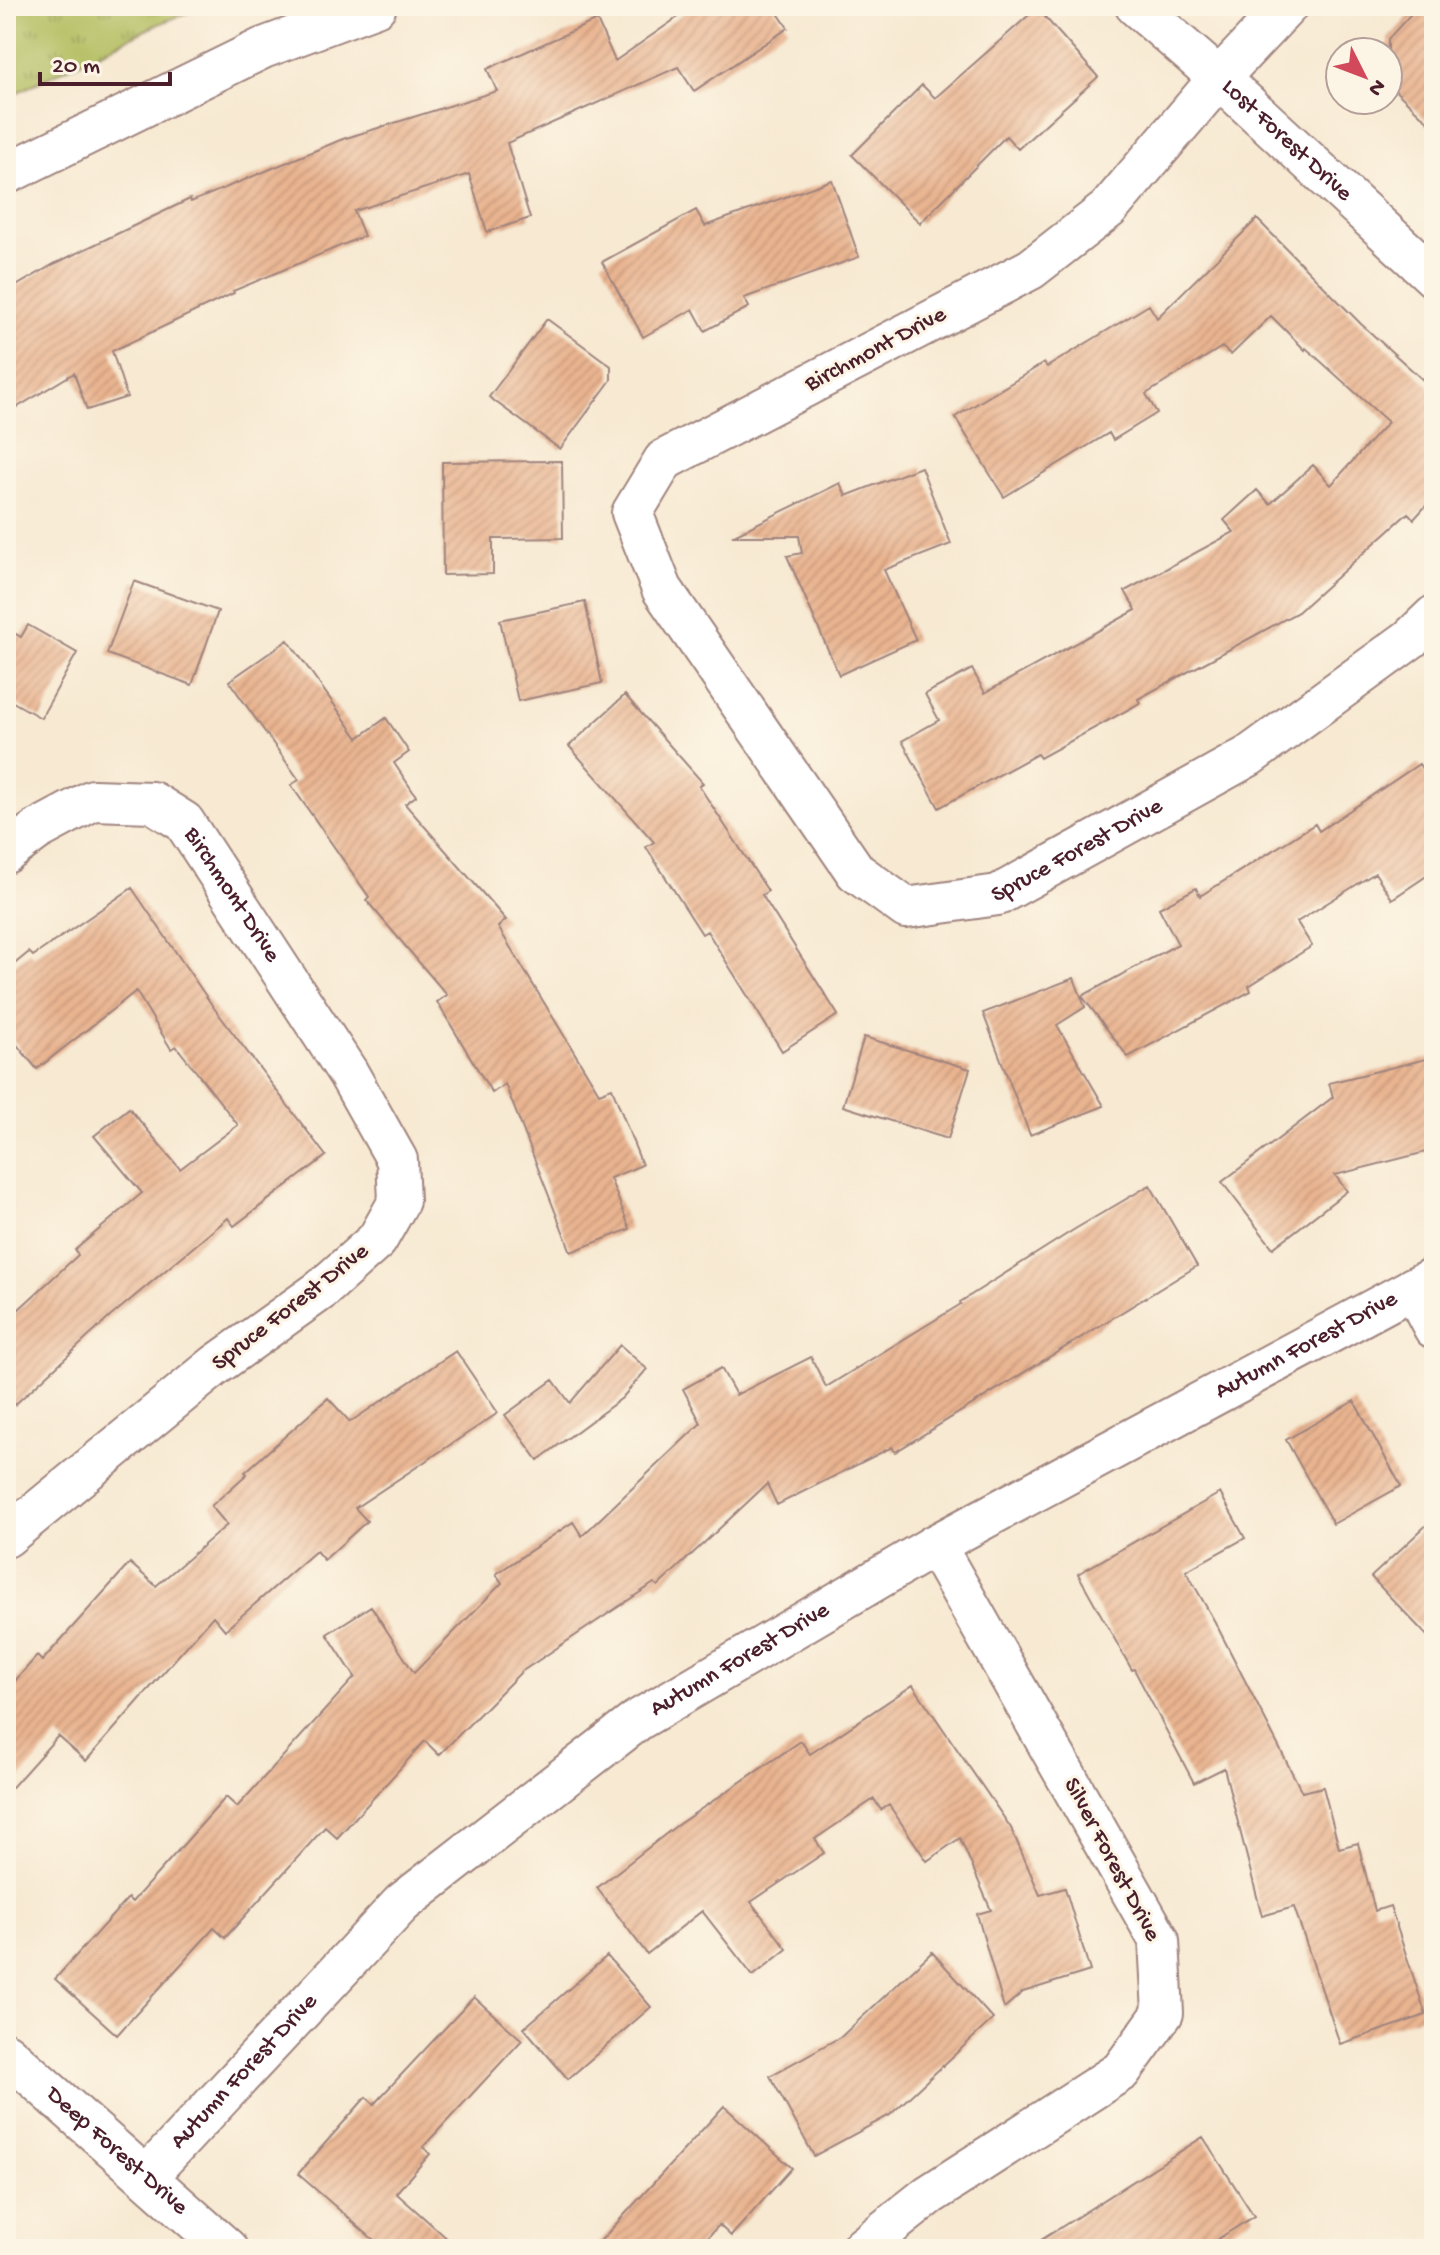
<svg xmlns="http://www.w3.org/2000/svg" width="1440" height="2255" viewBox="0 0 1440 2255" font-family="'Gochi Hand',sans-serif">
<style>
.grass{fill:url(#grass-tufts);stroke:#7e6e46;stroke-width:2}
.building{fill:url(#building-hatch)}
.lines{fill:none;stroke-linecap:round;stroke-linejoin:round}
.street-casing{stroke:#a0847e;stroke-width:44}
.street{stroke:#fff;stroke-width:40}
.labels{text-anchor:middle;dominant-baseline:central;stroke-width:6;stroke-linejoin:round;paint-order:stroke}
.street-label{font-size:24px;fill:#4a1f2b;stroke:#fcf5e5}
</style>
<defs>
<pattern id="grass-tufts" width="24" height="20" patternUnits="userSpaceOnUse" patternTransform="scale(2)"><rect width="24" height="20" fill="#b3be60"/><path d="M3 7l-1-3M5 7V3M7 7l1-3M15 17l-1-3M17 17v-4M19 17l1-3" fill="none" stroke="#949a4f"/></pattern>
<pattern id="building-hatch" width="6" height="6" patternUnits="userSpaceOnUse" patternTransform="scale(2)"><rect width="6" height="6" fill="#e9b490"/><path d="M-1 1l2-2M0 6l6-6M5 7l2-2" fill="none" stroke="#c99a7c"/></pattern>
</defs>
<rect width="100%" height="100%" fill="#fcf5e5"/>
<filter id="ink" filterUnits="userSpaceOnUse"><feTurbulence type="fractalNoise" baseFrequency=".0125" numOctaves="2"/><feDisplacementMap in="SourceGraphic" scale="16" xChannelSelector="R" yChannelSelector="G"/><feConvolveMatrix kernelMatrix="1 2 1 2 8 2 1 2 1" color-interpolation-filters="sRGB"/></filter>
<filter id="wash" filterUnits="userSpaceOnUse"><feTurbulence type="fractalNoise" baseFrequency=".006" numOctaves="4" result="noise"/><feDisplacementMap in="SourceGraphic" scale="32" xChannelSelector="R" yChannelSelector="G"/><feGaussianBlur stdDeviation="1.8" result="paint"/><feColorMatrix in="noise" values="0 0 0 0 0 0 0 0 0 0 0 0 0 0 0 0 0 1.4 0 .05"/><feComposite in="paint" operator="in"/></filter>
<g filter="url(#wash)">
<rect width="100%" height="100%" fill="#f7e9d2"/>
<!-- grass -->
<path class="grass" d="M 6,6 L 204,6 L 154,26 L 6,98 Z"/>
<g id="blocks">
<!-- building -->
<path class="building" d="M 694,6 L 773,6 L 788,28 L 694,91 L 678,67 L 507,143 L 530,218 L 487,232 L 469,174 L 354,211 L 364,236 L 233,291 L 234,293 L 112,351 L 127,397 L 87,410 L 74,373 L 6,414 L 6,292 L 54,264 L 190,199 L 191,202 L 343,139 L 497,91 L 487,69 L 597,20 L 615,61 Z
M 1418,6 L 1434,6 L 1434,127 L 1388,84 L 1388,39 Z
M 1037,8 L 1098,77 L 1018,149 L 1006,136 L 920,223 L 852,155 L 922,85 L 935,98 Z
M 832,180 L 859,257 L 744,298 L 749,307 L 705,331 L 693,309 L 643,337 L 602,262 L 696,210 L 705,226 Z
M 1257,219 L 1361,324 L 1434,390 L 1434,497 L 1414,519 L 1408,513 L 1298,612 L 1138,699 L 1140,703 L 1040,758 L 1037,754 L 939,808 L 902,741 L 939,720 L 925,694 L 972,669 L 985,693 L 1136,610 L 1125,591 L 1234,532 L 1224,520 L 1257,490 L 1270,504 L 1313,465 L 1331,485 L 1388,422 L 1306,348 L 1305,350 L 1271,316 L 1231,355 L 1222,347 L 1146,394 L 1157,413 L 1113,440 L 1109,433 L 1004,497 L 955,417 L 1044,363 L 1047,367 L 1149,305 L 1157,318 Z
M 547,319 L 611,366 L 611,380 L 560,449 L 489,397 Z
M 562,461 L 563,538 L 493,539 L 493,574 L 443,575 L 442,462 Z
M 921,467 L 951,544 L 884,570 L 916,640 L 839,675 L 787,556 L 802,553 L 799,536 L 732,536 L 840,483 L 846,496 Z
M 134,581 L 218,611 L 192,685 L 107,654 Z
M 585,602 L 602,683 L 518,701 L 500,620 Z
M 28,625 L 77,653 L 41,718 L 6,698 L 6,628 L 21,637 Z
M 288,640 L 358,738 L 386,718 L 409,752 L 394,763 L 416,796 L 405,804 L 506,920 L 498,927 L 599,1093 L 612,1088 L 642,1165 L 610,1178 L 630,1229 L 571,1252 L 505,1084 L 492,1093 L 437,1002 L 447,995 L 366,900 L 369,897 L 291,785 L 299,780 L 229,681 Z
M 625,695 L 703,783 L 699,786 L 768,891 L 762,895 L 838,1015 L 782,1051 L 707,931 L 702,934 L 646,847 L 654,842 L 569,746 Z
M 1419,764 L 1434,786 L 1434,871 L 1392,899 L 1375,873 L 1297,922 L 1312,946 L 1249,986 L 1251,991 L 1128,1057 L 1082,996 L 1178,944 L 1159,908 L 1196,888 L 1200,896 L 1315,824 L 1319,831 Z
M 132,888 L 214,1008 L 326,1156 L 234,1226 L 228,1218 L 111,1316 L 6,1413 L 6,1321 L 78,1255 L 75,1250 L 142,1193 L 94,1136 L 129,1108 L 180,1169 L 238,1125 L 176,1046 L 171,1049 L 136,991 L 37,1069 L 6,1032 L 6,971 L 29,952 L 33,956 Z
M 1074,978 L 1085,1007 L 1057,1025 L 1104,1106 L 1030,1135 L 983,1013 Z
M 864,1037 L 970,1069 L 948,1139 L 843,1106 Z
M 1434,1057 L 1434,1150 L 1335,1175 L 1347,1191 L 1273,1248 L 1222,1182 L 1333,1097 L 1329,1083 Z
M 1150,1185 L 1197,1266 L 895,1452 L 892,1447 L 777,1505 L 767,1484 L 658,1586 L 654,1583 L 521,1672 L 439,1755 L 425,1741 L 337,1838 L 325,1827 L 225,1938 L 214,1928 L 117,2035 L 55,1979 L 128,1898 L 132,1902 L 226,1797 L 237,1807 L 355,1677 L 327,1634 L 371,1606 L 414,1673 L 502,1583 L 496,1574 L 573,1522 L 582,1536 L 701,1423 L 683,1389 L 721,1368 L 736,1395 L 811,1357 L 826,1387 L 961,1304 L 960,1302 L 1075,1229 Z
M 620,1345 L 647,1369 L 622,1398 L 538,1460 L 505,1415 L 553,1380 L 570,1403 Z
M 456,1351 L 498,1413 L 355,1508 L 367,1521 L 324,1560 L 316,1551 L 225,1630 L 213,1616 L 86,1761 L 58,1736 L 6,1794 L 6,1691 L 37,1656 L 42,1661 L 130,1563 L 156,1586 L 227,1525 L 211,1506 L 247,1474 L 245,1472 L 328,1398 L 350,1422 Z
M 1354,1401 L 1401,1486 L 1333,1524 L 1286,1440 Z
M 1220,1493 L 1245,1538 L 1186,1571 L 1215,1622 L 1302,1792 L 1323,1787 L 1339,1848 L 1358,1843 L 1375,1911 L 1390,1906 L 1426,2015 L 1340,2044 L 1294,1907 L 1262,1916 L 1224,1768 L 1194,1783 L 1134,1669 L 1132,1670 L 1078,1574 Z
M 1434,1518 L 1434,1643 L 1371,1577 Z
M 913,1685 L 1011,1828 L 1040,1895 L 1065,1888 L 1090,1971 L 1023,1992 L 1004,2008 L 977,1914 L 991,1910 L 960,1838 L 927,1861 L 889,1805 L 881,1810 L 874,1799 L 815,1839 L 824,1853 L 751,1902 L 787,1949 L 753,1976 L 702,1911 L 647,1954 L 597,1888 L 676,1826 L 801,1741 L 810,1754 Z
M 932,1952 L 993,2019 L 890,2115 L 814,2156 L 770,2076 L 842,2036 Z
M 607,1956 L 651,2007 L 568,2079 L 524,2028 Z
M 474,1997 L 522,2040 L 423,2147 L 430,2154 L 396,2193 L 459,2249 L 384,2249 L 298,2174 L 366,2097 L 374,2104 Z
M 724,2106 L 792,2168 L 731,2236 L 719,2225 L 697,2249 L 593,2249 Z
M 1203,2137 L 1254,2216 L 1202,2249 L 1027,2249 Z"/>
</g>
</g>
<g filter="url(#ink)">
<use href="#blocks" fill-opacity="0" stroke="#a0847e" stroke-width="2"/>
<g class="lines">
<!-- street casing -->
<g class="street-casing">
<g id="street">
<path id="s1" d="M 1136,6 L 1219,78 L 1434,277"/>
<path id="s2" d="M 1287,6 L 1219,78 L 1108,209 L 1031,269 L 664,460 L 632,513 L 662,589 L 856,872 L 906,908 L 998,895 L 1249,756 L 1410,639 L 1434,616"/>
<path d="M 6,174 L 263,48 L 376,6"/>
<path id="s3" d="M 6,853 L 37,830 L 93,800 L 152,802 L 184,822 L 348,1073 L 397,1160 L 399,1201 L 377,1240 L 321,1290 L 216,1365 L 6,1537"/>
<path d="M 1413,1288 L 1434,1328"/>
<path id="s4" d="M 6,2053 L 227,2249"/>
<path id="s5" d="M 146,2177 L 402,1903 L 638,1720 L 935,1545 L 1434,1277"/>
<path d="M 861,2249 L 929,2195 L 1121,2071 L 1163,2013 L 1159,1940 L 935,1545"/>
</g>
</g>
<!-- street -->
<use href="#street" class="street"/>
</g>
</g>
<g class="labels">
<!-- street labels -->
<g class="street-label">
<text stroke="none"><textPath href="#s1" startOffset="202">Lost Forest Drive</textPath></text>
<text transform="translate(876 350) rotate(-28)">Birchmont Drive</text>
<text stroke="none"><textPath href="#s2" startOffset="1514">Spruce Forest Drive</textPath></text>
<text stroke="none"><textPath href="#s3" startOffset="286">Birchmont Drive</textPath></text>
<text transform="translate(291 1308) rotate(-38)">Spruce Forest Drive</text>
<text stroke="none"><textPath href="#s5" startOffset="1440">Autumn Forest Drive</textPath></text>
<text stroke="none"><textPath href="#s5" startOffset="792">Autumn Forest Drive</textPath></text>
<text transform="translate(1111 1860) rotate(62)">Silver Forest Drive</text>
<text stroke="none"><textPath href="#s5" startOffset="144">Autumn Forest Drive</textPath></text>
<text stroke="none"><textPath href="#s4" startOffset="148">Deep Forest Drive</textPath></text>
</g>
</g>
<!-- margin -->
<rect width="1440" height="2255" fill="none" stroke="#fcf5e5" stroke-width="32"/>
<!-- north arrow -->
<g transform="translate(1364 76) rotate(132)"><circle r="38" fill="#fcf5e5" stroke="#b59f9b" stroke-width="2"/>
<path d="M0-6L14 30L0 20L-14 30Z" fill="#d1495b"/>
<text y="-12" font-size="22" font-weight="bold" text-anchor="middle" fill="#4a1f2b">N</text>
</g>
<!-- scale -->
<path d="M40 72v12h130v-12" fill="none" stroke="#4a1f2b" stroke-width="4"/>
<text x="52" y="72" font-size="24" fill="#4a1f2b" stroke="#fcf5e5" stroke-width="6" paint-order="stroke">20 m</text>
</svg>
